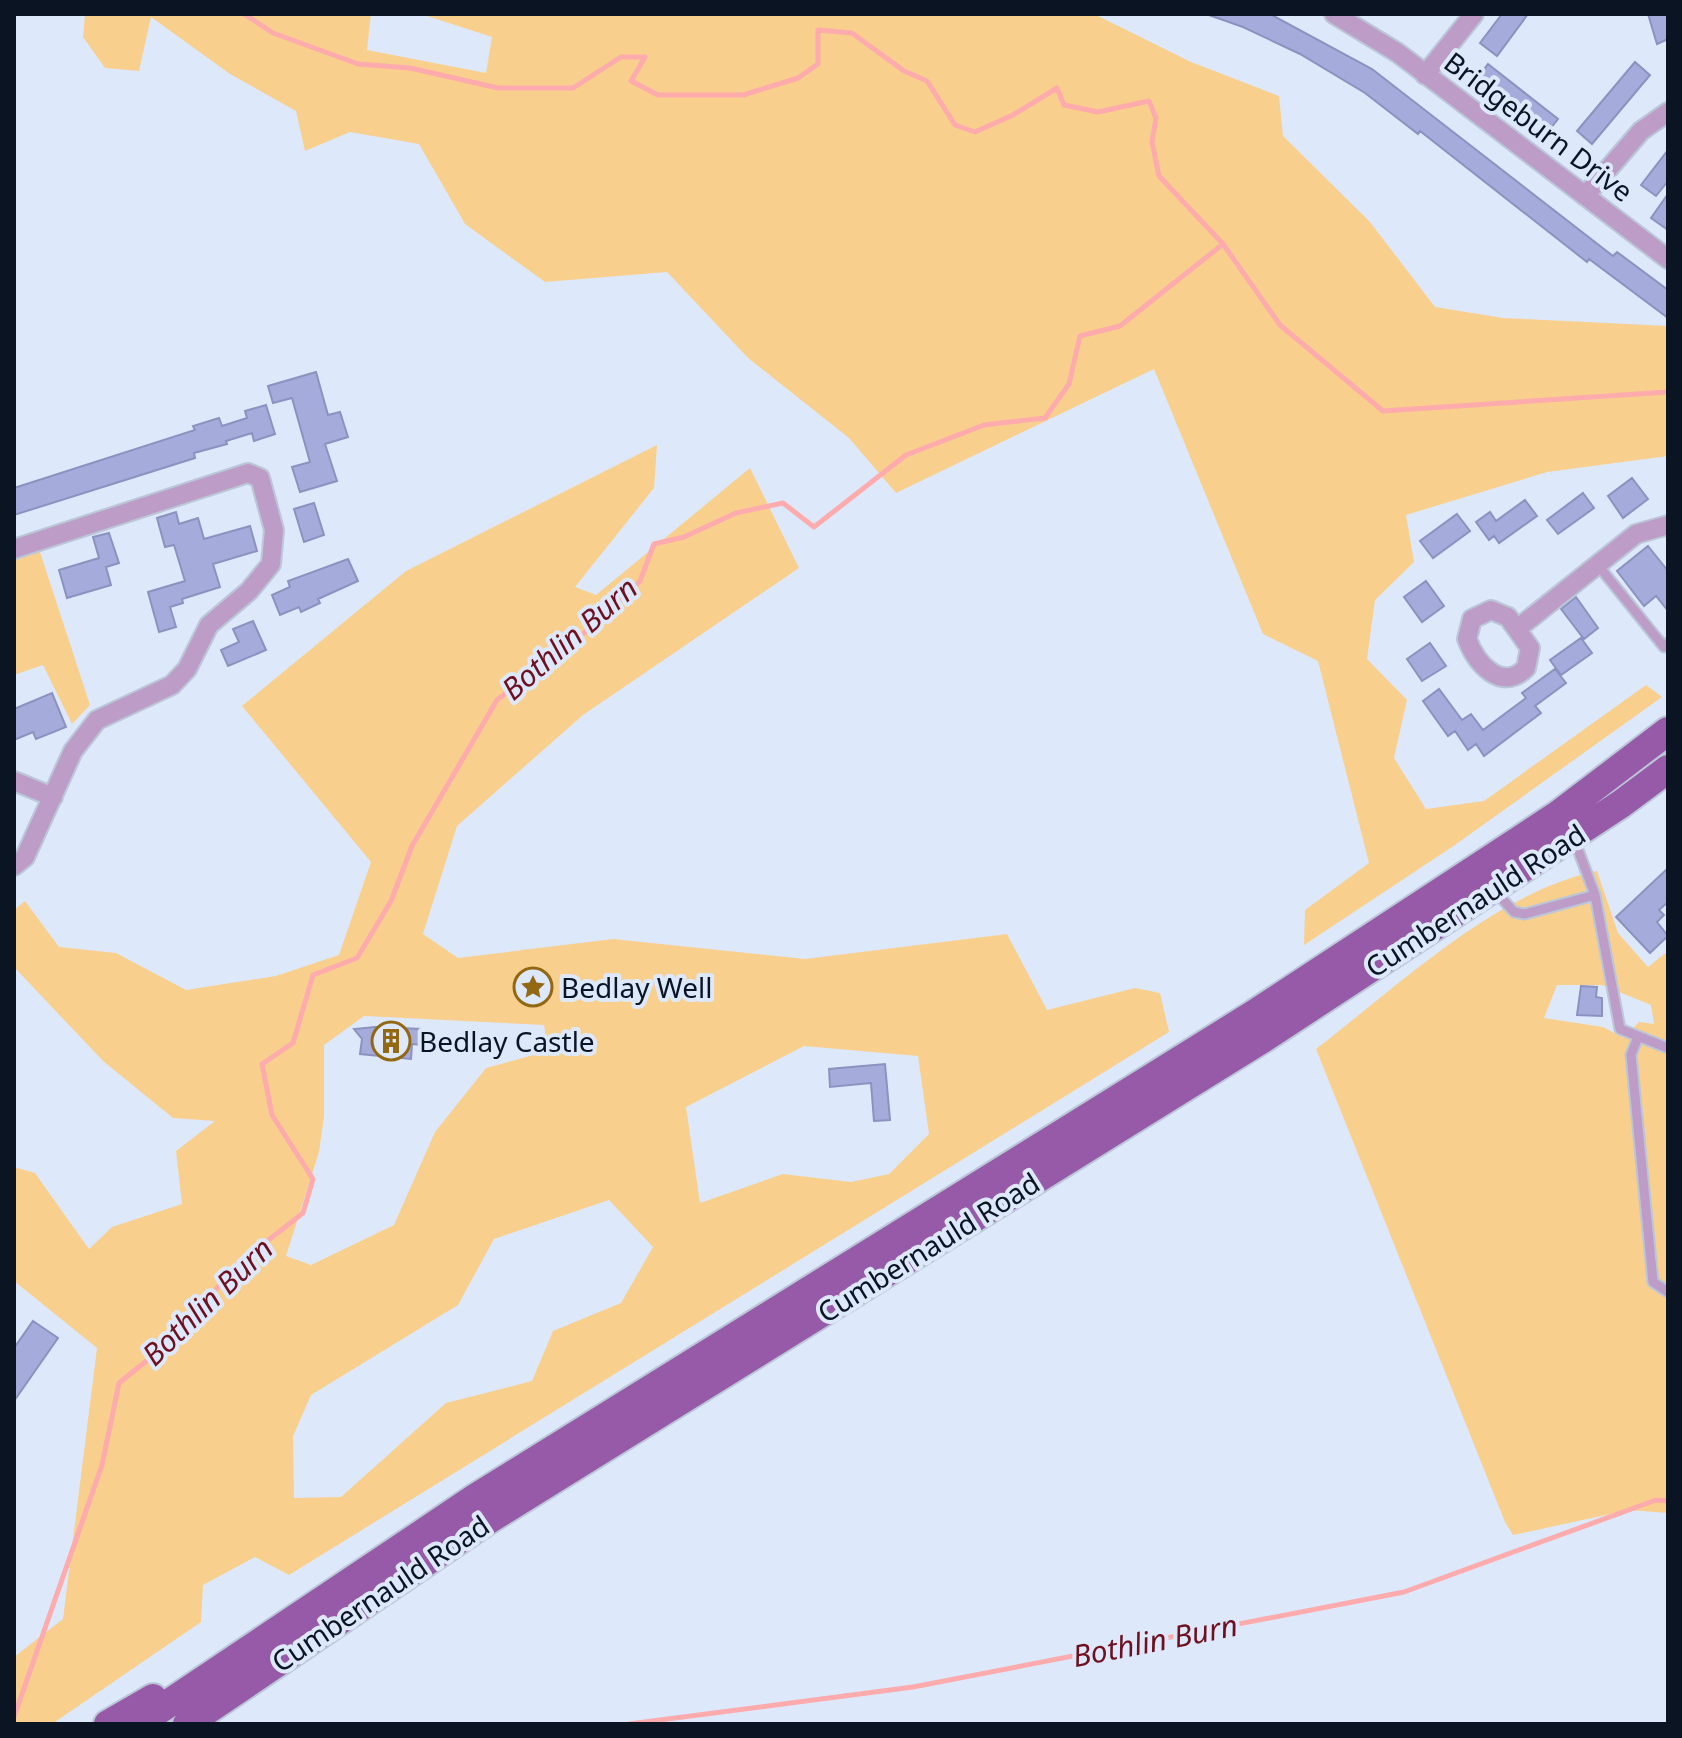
<svg xmlns="http://www.w3.org/2000/svg" width="1682" height="1738" viewBox="0 0 1682 1738" font-family="'Noto Sans',sans-serif">
<style>
.green{fill:#f9cf8e;fill-rule:evenodd}
.lines{fill:none;stroke-linecap:round;stroke-linejoin:round}
.stream{stroke:#fdabad;stroke-width:5}
.building{fill:#a5acdb;stroke:#8c92c0;stroke-width:2}
.lane-casing{stroke:#bbc7d8;stroke-width:13}
.street-casing{stroke:#bbc7d8;stroke-width:22}
.primary-casing{stroke:#bbc7d8;stroke-width:32}
.lane{stroke:#bd9dc7;stroke-width:9}
.street{stroke:#bd9dc7;stroke-width:18}
.primary{stroke:#965aa8;stroke-width:28}
.labels{text-anchor:middle;dominant-baseline:central;stroke-width:8;stroke-linejoin:round;paint-order:stroke}
.street-label{font-size:28px;fill:#0a1423;stroke:#dde9fb}
.poi-label{font-size:28px;fill:#0a1423;stroke:#dde9fb;text-anchor:start}
.water-label{font-size:30px;font-style:italic;fill:#6e1020;stroke:#dde9fb}
</style>
<rect width="100%" height="100%" fill="#dde9fb"/>
<!-- green -->
<path class="green" d="M 85,14 L 371,14 L 367,50 L 486,73 L 492,37 L 421,14 L 1094,14 L 1191,62 L 1279,96 L 1283,136 L 1370,222 L 1435,307 L 1503,318 L 1668,326 L 1668,456 L 1547,472 L 1406,515 L 1414,562 L 1375,600 L 1367,659 L 1407,700 L 1394,758 L 1426,809 L 1484,801 L 1646,685 L 1662,697 L 1452,847 L 1304,945 L 1305,910 L 1369,863 L 1318,661 L 1263,634 L 1154,369 L 896,493 L 849,438 L 748,358 L 667,272 L 545,282 L 465,224 L 419,144 L 350,132 L 305,151 L 296,111 L 230,74 L 151,17 L 139,71 L 105,68 L 83,37 Z
M 657,445 L 654,488 L 575,587 L 596,595 L 750,468 L 799,568 L 583,715 L 457,826 L 423,934 L 458,958 L 613,939 L 805,959 L 1007,934 L 1047,1010 L 1135,988 L 1160,993 L 1169,1032 L 289,1575 L 255,1557 L 203,1585 L 201,1622 L 52,1724 L 14,1724 L 14,1657 L 63,1619 L 97,1348 L 14,1281 L 14,1167 L 35,1173 L 89,1249 L 112,1227 L 182,1204 L 176,1151 L 215,1121 L 173,1118 L 103,1061 L 14,967 L 14,910 L 25,901 L 59,947 L 116,953 L 186,990 L 276,976 L 339,955 L 371,862 L 242,706 L 406,571 ZM 364,1016 L 544,1025 L 548,1051 L 486,1068 L 435,1132 L 394,1225 L 311,1265 L 286,1256 L 319,1152 L 324,1117 L 324,1045 ZM 804,1046 L 918,1056 L 929,1134 L 889,1174 L 851,1182 L 783,1174 L 700,1203 L 686,1107 ZM 609,1200 L 653,1247 L 621,1303 L 553,1331 L 532,1381 L 446,1403 L 341,1497 L 294,1498 L 293,1436 L 311,1395 L 458,1305 L 494,1239 Z
M 40,552 L 90,705 L 72,724 L 43,665 L 14,675 L 14,560 Z
M 1597,871 L 1618,933 L 1648,967 L 1668,951 L 1668,1513 L 1629,1510 L 1513,1535 L 1505,1522 L 1316,1049 C 1397,987 1495,892 1597,871 ZM 1557,985 L 1602,985 L 1651,1005 L 1654,1024 L 1639,1022 L 1624,1038 L 1603,1027 L 1544,1018 Z"/>
<g class="lines">
<!-- stream -->
<path class="stream" d="M 244,14 L 273,33 L 358,64 L 410,68 L 498,88 L 573,88 L 621,57 L 645,57 L 631,81 L 658,95 L 743,95 L 798,78 L 818,64 L 818,30 L 852,33 L 904,71 L 927,81 L 955,125 L 975,132 L 1013,115 L 1057,88 L 1064,105 L 1098,112 L 1149,101 L 1156,118 L 1152,142 L 1159,176 L 1223,244 L 1280,325 L 1383,411 L 1668,392
M 14,1717 L 102,1465 L 119,1383 L 170,1342 L 238,1264 L 303,1213 L 313,1179 L 272,1115 L 262,1064 L 293,1043 L 313,975 L 357,958 L 391,901 L 412,846 L 497,700 L 589,629 L 640,581 L 654,544 L 684,537 L 736,513 L 783,503 L 814,527 L 906,455 L 984,425 L 1045,418 L 1069,384 L 1080,336 L 1120,326 L 1223,244
M 629,1724 L 913,1687 L 1404,1592 L 1656,1500 L 1668,1501"/>
</g>
<!-- building -->
<path class="building" d="M 1206,14 L 1270,14 L 1372,69 L 1613,256 L 1617,252 L 1668,290 L 1668,318 L 1589,259 L 1587,262 L 1420,131 L 1418,134 L 1365,93 L 1300,54 L 1243,27 Z
M 1502,14 L 1528,14 L 1497,56 L 1480,43 Z
M 1648,14 L 1668,14 L 1668,39 L 1657,44 Z
M 1635,62 L 1650,75 L 1592,144 L 1577,131 Z
M 1488,64 L 1558,119 L 1543,138 L 1474,83 Z
M 1668,150 L 1668,181 L 1656,196 L 1641,185 Z
M 1668,194 L 1668,230 L 1651,218 Z
M 316,372 L 328,415 L 340,412 L 348,437 L 325,444 L 337,481 L 300,492 L 292,467 L 310,462 L 292,398 L 273,403 L 268,386 Z
M 266,405 L 275,434 L 254,441 L 252,433 L 226,441 L 227,444 L 194,453 L 195,458 L 14,515 L 14,488 L 195,430 L 193,426 L 219,418 L 222,426 L 247,418 L 245,411 Z
M 1632,478 L 1648,499 L 1623,518 L 1608,496 Z
M 1583,493 L 1594,508 L 1558,534 L 1547,520 Z
M 1525,500 L 1537,516 L 1499,543 L 1494,536 L 1489,540 L 1476,522 L 1490,512 L 1496,521 Z
M 314,503 L 324,535 L 304,542 L 294,509 Z
M 176,512 L 179,524 L 198,518 L 204,539 L 250,526 L 257,551 L 213,564 L 220,587 L 182,599 L 183,603 L 170,607 L 176,627 L 159,632 L 148,592 L 185,581 L 174,545 L 165,547 L 157,518 Z
M 1457,514 L 1470,531 L 1433,558 L 1420,541 Z
M 109,533 L 119,563 L 106,567 L 111,585 L 67,598 L 59,570 L 99,558 L 93,537 Z
M 1648,546 L 1668,571 L 1668,611 L 1656,596 L 1644,606 L 1617,571 Z
M 348,559 L 358,581 L 318,599 L 320,603 L 301,612 L 299,607 L 280,615 L 272,595 L 290,587 L 288,581 Z
M 1426,581 L 1444,606 L 1422,622 L 1404,597 Z
M 1576,597 L 1598,628 L 1584,639 L 1561,609 Z
M 253,621 L 266,650 L 228,666 L 221,650 L 239,642 L 233,629 Z
M 1581,638 L 1592,653 L 1561,675 L 1550,660 Z
M 1430,643 L 1446,666 L 1422,681 L 1407,659 Z
M 1555,669 L 1566,683 L 1535,706 L 1541,713 L 1484,756 L 1476,744 L 1468,750 L 1455,731 L 1448,736 L 1423,701 L 1439,689 L 1462,720 L 1471,714 L 1483,730 L 1526,698 L 1522,693 Z
M 52,693 L 66,727 L 36,739 L 33,732 L 14,740 L 14,709 Z
M 1668,868 L 1668,902 L 1659,910 L 1664,915 L 1657,922 L 1668,936 L 1650,953 L 1616,917 Z
M 1581,986 L 1597,987 L 1596,997 L 1602,998 L 1602,1016 L 1577,1015 Z
M 375,1027 L 422,1029 L 421,1045 L 412,1044 L 411,1059 L 360,1054 L 362,1039 L 354,1029 Z
M 885,1064 L 890,1120 L 874,1121 L 871,1083 L 830,1087 L 829,1069 Z
M 33,1321 L 58,1338 L 14,1401 L 14,1348 Z"/>
<g class="lines">
<!-- lane casing -->
<g class="lane-casing">
<path id="lane" d="M 1597,564 L 1664,647 L 1668,643
M 1574,839 L 1595,895 L 1620,1029 L 1668,1048
M 1495,891 L 1514,912 L 1525,914 L 1595,895
M 1638,1037 L 1631,1055 L 1653,1282 L 1668,1292"/>
</g>
<!-- street casing -->
<g class="street-casing">
<path id="street" d="M 1334,14 L 1398,53 L 1668,259
M 1425,75 L 1474,14
M 1585,196 L 1641,131 L 1668,112
M 14,549 L 248,473 L 260,478 L 274,530 L 271,564 L 249,591 L 209,625 L 187,669 L 172,685 L 97,720 L 73,751 L 25,857 L 14,866
M 1491,610 L 1508,617 L 1530,648 L 1526,668 C 1501,693 1476,663 1467,639 L 1472,619 Z
M 1517,629 L 1636,534 L 1668,525
M 14,781 L 53,797"/>
</g>
<!-- primary casing -->
<g class="primary-casing">
<path id="primary" d="M 108,1724 L 153,1698
M 138,1724 L 475,1498 L 1254,1014 L 1559,814 L 1668,731
M 187,1724 L 485,1522 L 1264,1038 L 1621,804 L 1668,769"/>
</g>
<!-- lane -->
<use href="#lane" class="lane"/>
<!-- street -->
<use href="#street" class="street"/>
<!-- primary -->
<use href="#primary" class="primary"/>
</g>
<!-- icons -->
<defs>
<g id="sight-ring" transform="scale(2)"><circle r="9.5" fill="#dde9fb" stroke="#936813" stroke-width="1.5"/><path d="M0-6L1.8-2.2L6-1.7L2.9 1.2L3.7 5.4L0 3.3L-3.7 5.4L-2.9 1.2L-6-1.7L-1.8-2.2Z" fill="#936813"/></g>
<g id="building-ring" transform="scale(2)"><circle r="9.5" fill="#dde9fb" stroke="#936813" stroke-width="1.5"/><path d="M-4-6H4V6H1V3H-1V6H-4ZM-2.5-4.3h1.7v1.8h-1.7ZM.8-4.3h1.7v1.8H.8ZM-2.5-1h1.7V.8h-1.7ZM.8-1h1.7V.8H.8Z" fill="#936813"/></g>
</defs>
<g fill-rule="evenodd">
<use href="#sight-ring" x="533" y="987"/>
<use href="#building-ring" x="391" y="1041"/>
</g>
<g class="labels">
<!-- street labels -->
<g class="street-label">
<text transform="translate(1539 126) rotate(37)">Bridgeburn Drive</text>
<text transform="translate(1475 900) rotate(-33)">Cumbernauld Road</text>
<text transform="translate(928 1247) rotate(-32)">Cumbernauld Road</text>
<text transform="translate(380 1593) rotate(-34)">Cumbernauld Road</text>
</g>
<!-- poi labels -->
<g class="poi-label">
<text x="561" y="987">Bedlay Well</text>
<text x="419" y="1041">Bedlay Castle</text>
</g>
<!-- water labels -->
<g class="water-label">
<text transform="translate(569 638) rotate(-41)">Bothlin Burn</text>
<text transform="translate(207 1301) rotate(-44)">Bothlin Burn</text>
<text transform="translate(1155 1640) rotate(-11)">Bothlin Burn</text>
</g>
</g>
<!-- border -->
<rect width="1682" height="1738" fill="none" stroke="#0a1423" stroke-width="32"/>
</svg>
